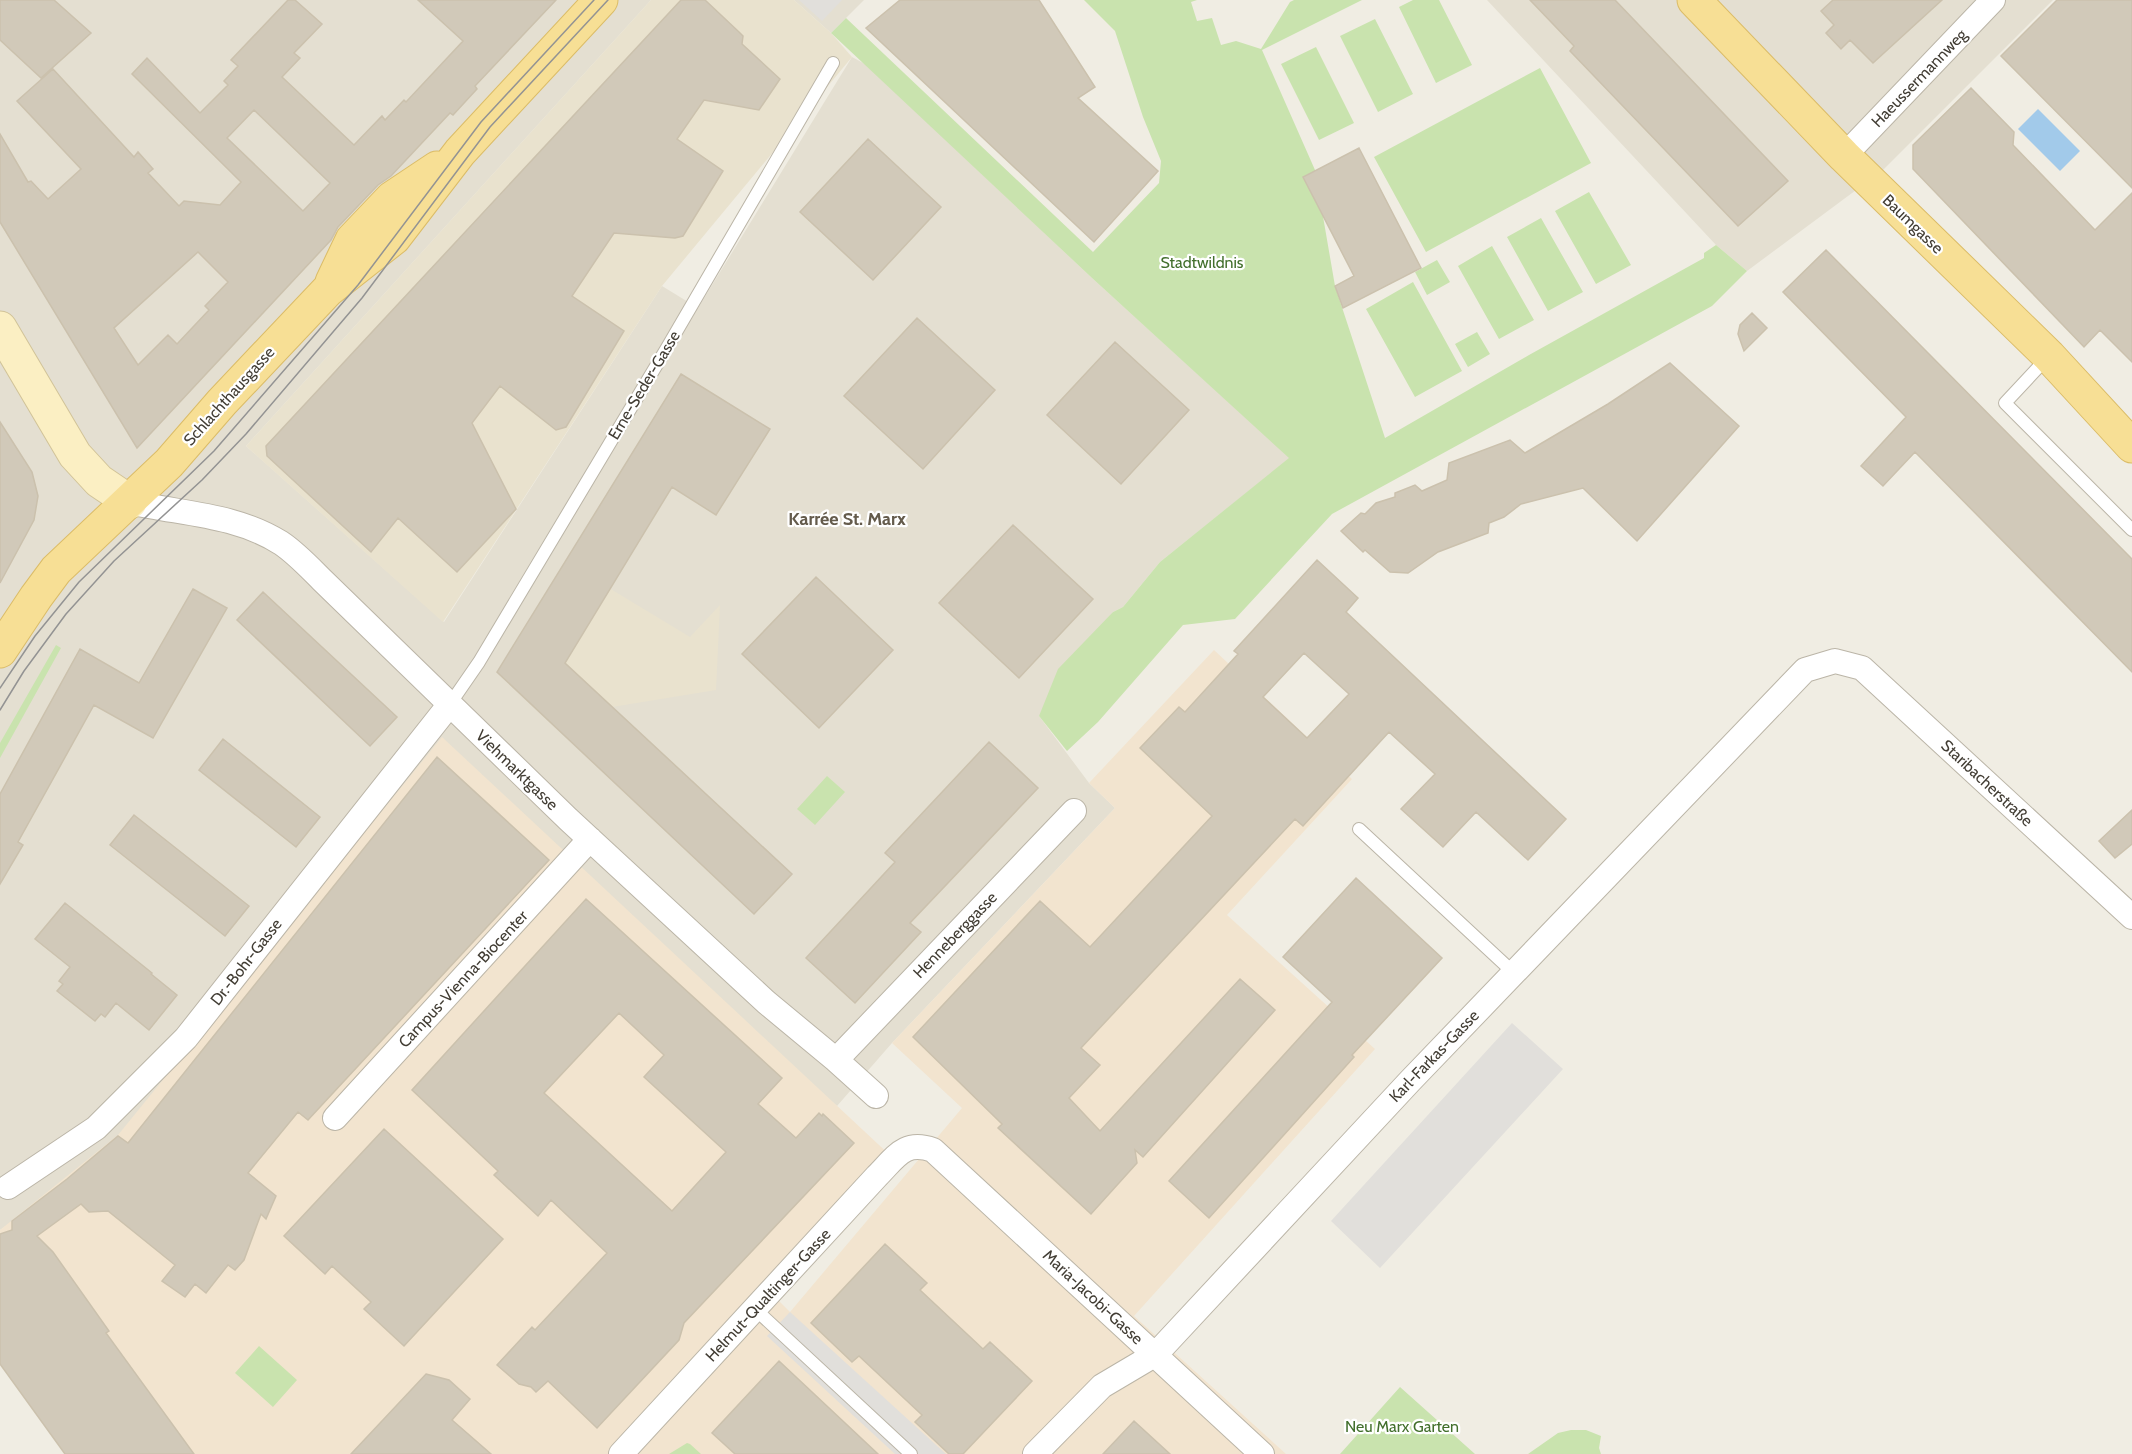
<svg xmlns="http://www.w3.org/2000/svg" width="2132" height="1454" viewBox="0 0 2132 1454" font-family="Cabin,sans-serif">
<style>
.residential{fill:#e4dfd1}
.commercial{fill:#f2e4cf}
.education{fill:#e9e2ce}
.green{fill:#c9e3ae}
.parking{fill:#e1dfdb}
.water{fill:#a2caea}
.building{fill:#d1c9b9;stroke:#cbc1ad;stroke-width:1.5;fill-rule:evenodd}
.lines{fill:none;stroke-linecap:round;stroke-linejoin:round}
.lane-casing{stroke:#bbb5a7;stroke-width:14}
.street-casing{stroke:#bbb5a7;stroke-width:26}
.secondary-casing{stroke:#d1c398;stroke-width:35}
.primary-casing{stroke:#dbbc67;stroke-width:35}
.lane{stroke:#fff;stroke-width:12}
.street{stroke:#fff;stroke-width:24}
.secondary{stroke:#fbefc3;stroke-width:33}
.primary{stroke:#f7df95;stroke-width:33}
.tram{stroke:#939393;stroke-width:1.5}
.labels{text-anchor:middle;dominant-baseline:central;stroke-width:4.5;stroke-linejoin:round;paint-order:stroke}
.street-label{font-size:16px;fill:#423d34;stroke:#fff}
.park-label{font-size:16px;fill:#426f2c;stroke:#fff}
.neighbourhood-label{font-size:18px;font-weight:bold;fill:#645b4c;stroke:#fff}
</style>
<rect width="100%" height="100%" fill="#f0ede3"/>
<!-- residential -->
<path class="residential" d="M 0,0 L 651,0 L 246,446 L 444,622 L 662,286 L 698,308 L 852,57 L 865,64 L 1092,278 L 1290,458 L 1160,562 L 1123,607 L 1113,612 L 1039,716 L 1089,783 L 1115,808 L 892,1043 L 837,1106 L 437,757 L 128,1143 L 0,1230 Z
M 794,0 L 864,0 L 831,33 Z
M 1487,0 L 2053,0 L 1883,170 L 1747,271 L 1716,245 Z"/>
<!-- commercial -->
<path class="commercial" d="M 1214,650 L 1352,779 L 1227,915 L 1375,1049 L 1134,1316 L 1286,1454 L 66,1454 L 0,1363 L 0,1230 L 118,1135 L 442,737 L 894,1159 L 774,1296 L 790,1312 L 962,1108 L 892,1043 L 1115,808 L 1089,783 Z"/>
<!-- education -->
<path class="education" d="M 651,0 L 794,0 L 831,33 L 852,57 L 662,286 L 443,622 L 246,446 Z
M 609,588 L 690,637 L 720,605 L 716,690 L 612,707 L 565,663 Z"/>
<!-- green -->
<path class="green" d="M 1084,0 L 1197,0 L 1191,2 L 1197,21 L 1212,18 L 1221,45 L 1236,41 L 1261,49 L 1290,2 L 1294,0 L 1362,0 L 1262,50 L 1315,170 L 1335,286 L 1385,438 L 1529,355 L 1704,258 L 1704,253 L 1716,245 L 1747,271 L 1712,306 L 1332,514 L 1235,619 L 1183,625 L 1098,722 L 1067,751 L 1039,716 L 1058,669 L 1113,612 L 1123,607 L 1160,562 L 1289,458 L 1092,278 L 831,33 L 846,18 L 1093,252 L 1159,183 L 1161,161 L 1143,117 L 1115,31 Z
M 1413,0 L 1439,0 L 1472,65 L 1436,83 L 1399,7 Z
M 1375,19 L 1413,94 L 1378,112 L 1340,36 Z
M 1316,47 L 1354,123 L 1319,140 L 1281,64 Z
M 1540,68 L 1591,163 L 1426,252 L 1374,157 Z
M 1589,192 L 1631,265 L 1596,284 L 1555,211 Z
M 1541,218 L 1583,292 L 1548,311 L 1507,237 Z
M 1492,246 L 1534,320 L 1499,339 L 1458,266 Z
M 1437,260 L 1450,282 L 1427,295 L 1415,272 Z
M 1413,282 L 1462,371 L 1415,397 L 1366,309 Z
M 1477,332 L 1490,354 L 1468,367 L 1455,344 Z
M 56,645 L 61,648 L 0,758 L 0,743 Z
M 827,776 L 845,792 L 815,825 L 797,809 Z
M 259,1346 L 297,1380 L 273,1407 L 235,1373 Z
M 1400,1387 L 1475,1454 L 1340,1454 Z
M 1571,1430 L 1586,1430 L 1601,1436 L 1599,1448 L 1601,1454 L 1528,1454 L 1558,1433 Z
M 687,1443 L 690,1444 L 701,1454 L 669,1454 Z"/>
<!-- parking -->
<path class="parking" d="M 799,0 L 842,0 L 822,21 Z
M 1512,1023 L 1563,1069 L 1380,1268 L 1331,1221 Z
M 790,1312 L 946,1454 L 895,1454 L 767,1336 Z"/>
<!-- water -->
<path class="water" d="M 2038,109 L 2080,151 L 2060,171 L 2018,129 Z"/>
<!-- building -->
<path class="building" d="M 0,0 L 54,0 L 91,33 L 41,78 L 0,40 Z
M 288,0 L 295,0 L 322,24 L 294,53 L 300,58 L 282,77 L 354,145 L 382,116 L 385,120 L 404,100 L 406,102 L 463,41 L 418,0 L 556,0 L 475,86 L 477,89 L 453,115 L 450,113 L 391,176 L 378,185 L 338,227 L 331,240 L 137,448 L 0,222 L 0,134 L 28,182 L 31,181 L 48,199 L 81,169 L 17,101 L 53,69 L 134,157 L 138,152 L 153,169 L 148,173 L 179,206 L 184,201 L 220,205 L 241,182 L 132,74 L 147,58 L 200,113 L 228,85 L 224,81 L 238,66 L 231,60 ZM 254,110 L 330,183 L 303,211 L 227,138 ZM 198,252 L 228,282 L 205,306 L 209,310 L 177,344 L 168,335 L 138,365 L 114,328 Z
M 681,0 L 705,0 L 739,32 L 743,36 L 742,44 L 780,79 L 759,110 L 704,100 L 677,139 L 723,171 L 683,236 L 675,238 L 614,233 L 572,296 L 624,331 L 566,427 L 556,430 L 500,386 L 472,423 L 516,509 L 457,572 L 398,518 L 371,552 L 267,456 L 266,446 Z
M 900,0 L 1039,0 L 1095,87 L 1078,98 L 1158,171 L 1094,242 L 866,28 Z
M 1530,0 L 1615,0 L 1788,181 L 1738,226 L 1570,51 L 1574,46 Z
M 1833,0 L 1942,0 L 1873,63 L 1850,40 L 1841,49 L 1826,33 L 1834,25 L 1821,11 Z
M 2057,0 L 2132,0 L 2132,188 L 2001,56 Z
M 1971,88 L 2014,132 L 2013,145 L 2095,230 L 2132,193 L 2132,362 L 2100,330 L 2084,347 L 1913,169 L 1913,145 Z
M 868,139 L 941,207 L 873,280 L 800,212 Z
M 1359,148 L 1421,268 L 1343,308 L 1335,286 L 1354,276 L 1303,177 Z
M 1826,250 L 2132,559 L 2132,672 L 1915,452 L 1883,486 L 1861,466 L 1906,417 L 1783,292 Z
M 1752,313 L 1767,328 L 1744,351 L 1738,334 L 1740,325 Z
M 917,318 L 995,390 L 923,469 L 844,396 Z
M 1115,342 L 1189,410 L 1121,484 L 1047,415 Z
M 1670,363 L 1739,426 L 1637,541 L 1583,488 L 1521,504 L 1504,517 L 1489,523 L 1488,533 L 1438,552 L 1408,573 L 1390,572 L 1365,550 L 1363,552 L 1341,531 L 1361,513 L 1365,514 L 1376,503 L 1395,497 L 1395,493 L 1415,485 L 1422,491 L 1447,480 L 1449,463 L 1510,440 L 1525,453 L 1608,404 Z
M 681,374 L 770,429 L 716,515 L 672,487 L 565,663 L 792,874 L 754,914 L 497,672 Z
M 0,422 L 32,472 L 38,496 L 34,520 L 0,583 Z
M 1013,525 L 1093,599 L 1019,678 L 939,603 Z
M 1317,560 L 1358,598 L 1346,612 L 1566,819 L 1528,860 L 1476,812 L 1443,847 L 1401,809 L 1435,774 L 1389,732 L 1303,826 L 1295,819 L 1081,1048 L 1100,1065 L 1069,1098 L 1100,1131 L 1240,979 L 1275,1010 L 1143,1157 L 1135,1150 L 1137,1163 L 1091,1214 L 998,1128 L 1002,1124 L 913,1037 L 1040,901 L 1090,947 L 1212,816 L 1140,748 L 1179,707 L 1185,712 L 1238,654 L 1234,651 ZM 1304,653 L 1349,694 L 1307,738 L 1263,697 Z
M 816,577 L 893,650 L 819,728 L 742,654 Z
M 193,589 L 227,608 L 153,738 L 94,705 L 18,842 L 23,845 L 0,884 L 0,794 L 80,649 L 139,683 Z
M 263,592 L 397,717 L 370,746 L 237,620 Z
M 223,739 L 320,817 L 296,847 L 199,770 Z
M 989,742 L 1038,788 L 910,923 L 921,932 L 855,1003 L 806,958 L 895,862 L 885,853 Z
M 437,757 L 549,860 L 308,1120 L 298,1112 L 248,1173 L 276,1196 L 266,1219 L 261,1214 L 244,1260 L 235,1270 L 228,1265 L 206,1293 L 195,1284 L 185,1297 L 162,1281 L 175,1265 L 108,1211 L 89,1212 L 81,1204 L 37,1236 L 53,1252 L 109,1331 L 106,1333 L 194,1454 L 65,1454 L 0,1364 L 0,1234 L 12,1230 L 12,1221 L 67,1179 L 118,1136 L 128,1143 Z
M 2132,810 L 2132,844 L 2115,858 L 2099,841 Z
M 134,815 L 249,906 L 225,936 L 110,845 Z
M 1356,878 L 1442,958 L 1352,1055 L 1354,1057 L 1209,1218 L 1169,1181 L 1332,1002 L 1283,957 Z
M 586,899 L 782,1078 L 758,1104 L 796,1138 L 819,1113 L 822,1116 L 823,1114 L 854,1143 L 684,1323 L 679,1340 L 597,1428 L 548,1381 L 536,1392 L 531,1387 L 519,1384 L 497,1365 L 532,1327 L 535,1330 L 607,1253 L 551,1200 L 538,1216 L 494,1175 L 498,1171 L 412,1090 ZM 619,1013 L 664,1055 L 644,1077 L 726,1152 L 672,1211 L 544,1093 Z
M 65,903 L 152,973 L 151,974 L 177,995 L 149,1030 L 116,1003 L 105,1017 L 101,1014 L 95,1021 L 57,991 L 63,984 L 59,981 L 70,967 L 35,939 Z
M 384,1129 L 503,1239 L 404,1346 L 364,1309 L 371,1302 L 332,1266 L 325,1274 L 284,1236 Z
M 885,1244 L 927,1283 L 920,1290 L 983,1349 L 990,1342 L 1032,1381 L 963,1454 L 949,1454 L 915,1422 L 922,1415 L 859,1356 L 852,1362 L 811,1323 Z
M 779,1361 L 878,1454 L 735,1454 L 712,1433 Z
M 426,1374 L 449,1380 L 470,1399 L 452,1420 L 491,1454 L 351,1454 Z
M 1134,1421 L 1170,1454 L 1103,1454 Z"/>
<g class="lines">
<!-- lane casing -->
<g class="lane-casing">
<path id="lane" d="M 2047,358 L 2005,403 L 2132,530
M 450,704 L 479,662 L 668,346 L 833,63
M 1359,829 L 1514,973
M 755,1309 L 911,1454"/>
</g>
<!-- street casing -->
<g class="street-casing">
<path id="street" d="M 1844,156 L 1993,0
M 130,502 C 181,514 235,514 281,543 C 296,553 309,567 322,580 L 568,819 L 766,1002 L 836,1060 L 876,1096
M 836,1060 L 1074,811
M 335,1118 L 590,839
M 8,1187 L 96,1128 L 186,1038 L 450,704
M 621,1454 L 877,1176 C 896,1157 904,1140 933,1150 L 1262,1454
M 1035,1454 L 1102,1386 L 1156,1354 L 1410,1081 L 1805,670 L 1835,661 L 1862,668 L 2132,917"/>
</g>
<!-- secondary casing -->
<g class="secondary-casing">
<path id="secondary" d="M 0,328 L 75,455 L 99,481 L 130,502"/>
</g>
<!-- primary casing -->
<g class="primary-casing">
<path id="primary" d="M 1694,0 L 1844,156 L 2049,356 L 2132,446
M 332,282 L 352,240 L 392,198 L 437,168
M 0,651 L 36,597 L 56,570 L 169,463 L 222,402 L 328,290 L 394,238 L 460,152 L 601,0"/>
</g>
<!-- lane -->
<use href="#lane" class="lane"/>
<!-- street -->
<use href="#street" class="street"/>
<!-- secondary -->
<use href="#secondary" class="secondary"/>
<!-- primary -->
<use href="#primary" class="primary"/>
<!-- tram -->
<path class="tram" d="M 0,688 L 35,636 L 79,582 L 214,451 L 358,285 L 481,122 L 594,0
M 0,710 L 24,671 L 66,614 L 114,561 L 202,480 L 246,434 L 362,298 L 490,127 L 608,0"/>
</g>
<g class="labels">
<!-- street labels -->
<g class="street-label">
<text transform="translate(1919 78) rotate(-46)">Haeussermannweg</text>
<text transform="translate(1913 224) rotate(44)">Baumgasse</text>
<text transform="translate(644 385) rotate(-59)">Erne-Seder-Gasse</text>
<text transform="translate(229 396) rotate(-48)">Schlachthausgasse</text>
<text transform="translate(517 770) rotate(44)">Viehmarktgasse</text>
<text transform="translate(1987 783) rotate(43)">Staribacherstraße</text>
<text transform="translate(955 935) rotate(-46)">Henneberggasse</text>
<text transform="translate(246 962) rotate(-52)">Dr.-Bohr-Gasse</text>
<text transform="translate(463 979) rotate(-47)">Campus-Vienna-Biocenter</text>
<text transform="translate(1434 1056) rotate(-46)">Karl-Farkas-Gasse</text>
<text transform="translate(768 1295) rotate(-47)">Helmut-Qualtinger-Gasse</text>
<text transform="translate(1093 1297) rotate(43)">Maria-Jacobi-Gasse</text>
</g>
<!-- park labels -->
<g class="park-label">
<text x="1202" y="262">Stadtwildnis</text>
<text x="1402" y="1426">Neu Marx Garten</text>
</g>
<!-- neighbourhood labels -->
<g class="neighbourhood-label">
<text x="847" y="519">Karrée St. Marx</text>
</g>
</g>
</svg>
